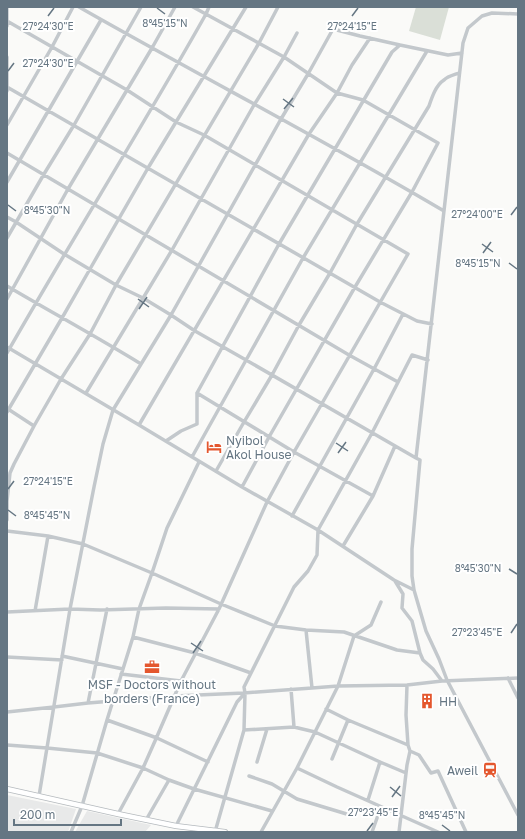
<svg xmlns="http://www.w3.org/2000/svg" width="525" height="839" viewBox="0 0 525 839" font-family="'Golos Text',sans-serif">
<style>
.built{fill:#e8e9e9}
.green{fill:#dadfd7}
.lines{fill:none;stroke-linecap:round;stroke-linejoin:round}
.major-casing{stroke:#b5babe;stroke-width:6}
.minor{stroke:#c3c8cc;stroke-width:3.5}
.major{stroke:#fff;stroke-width:4.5}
.ticks{fill:none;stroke:#657683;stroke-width:1.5}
.labels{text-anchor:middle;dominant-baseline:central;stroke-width:4;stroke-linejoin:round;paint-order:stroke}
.poi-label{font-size:12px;fill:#657683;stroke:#fff;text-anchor:start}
.ticks-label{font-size:10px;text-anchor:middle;fill:#657683;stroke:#fff;stroke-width:4;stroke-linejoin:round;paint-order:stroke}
</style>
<rect width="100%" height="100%" fill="#fafaf8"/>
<!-- built -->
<path class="built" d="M 7,795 L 76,809 L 68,832 L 7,832 Z
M 87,811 L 151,825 L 145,832 L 75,832 Z"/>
<!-- green -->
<path class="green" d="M 416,7 L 449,7 L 440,40 L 409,31 Z"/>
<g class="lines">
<!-- major casing -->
<g class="major-casing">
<path id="major" d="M 7,789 L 118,814 L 176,826 L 225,832"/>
</g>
<!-- minor -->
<path class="minor" d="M 79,7 C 200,76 324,140 444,211
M 193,7 L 284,57 L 337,93 L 363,100 L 438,143 L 412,192 L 355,287 L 269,437 L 242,487
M 518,14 L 492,13 L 482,16 L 468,28 L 463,43 L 416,458 L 420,460 L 412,549 L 412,576 L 414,590 L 426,631 L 439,659 L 447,680 L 518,815
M 7,21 L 127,90 L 176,122 L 204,135 L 408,254 L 294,452 L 267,502 L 219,609 L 181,681 L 155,741 L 143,768 L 118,814
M 7,26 L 7,7
M 7,57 L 7,91
M 7,87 L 380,302 L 417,321 L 432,324
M 7,125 L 52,47 L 73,7
M 7,153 L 349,355 L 398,382
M 7,182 L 101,20
M 7,217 L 16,222 L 64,254 L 116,285 L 143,298 L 171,315 L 195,331 L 246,360 L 416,458
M 7,238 L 44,174 L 74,125 L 141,7
M 7,286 C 51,312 97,337 141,364
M 7,299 L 68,189 L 152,48 L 175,7
M 7,347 L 139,425 L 242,487 L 318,530 L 394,580 L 414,590
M 7,353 C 72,239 142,128 206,14 L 209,7
M 86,393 L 172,250 L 254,105 L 284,57 L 297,33
M 197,393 L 294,452 L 373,496
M 8,409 L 34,426
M 7,412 L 62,318 L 90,269 L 148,168 L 246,7
M 139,425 L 309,134 L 337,93 L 352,65 L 370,38
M 166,441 L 181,431 L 197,424 L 197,393 L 279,244 L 392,52 L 400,45 L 448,55 L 462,53
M 192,457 L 303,258 L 427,51
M 216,471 L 244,422 L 272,375 L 299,325 L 330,273 L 357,224 L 429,106 C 432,97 436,85 444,80 C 448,76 454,75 459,73
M 292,516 L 374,369 L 403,314
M 7,520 L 7,501 L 10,473 L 14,464 L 34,426 L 61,379 L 90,334 L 116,285 L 259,43 L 278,7
M 7,531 L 48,536 L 83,544 L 152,573 L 221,604 L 275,626 L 306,630 L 344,632 L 397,650 L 420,653 L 423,660 L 433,669 L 442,681
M 343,546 L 373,496 L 395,446
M 395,581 L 403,594 L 402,608 L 412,621 L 420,653
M 35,611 L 48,536
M 7,612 L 70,609 L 100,610 L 166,608 L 219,609
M 306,630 L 312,688
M 133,637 L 195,653 L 251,673
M 62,656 L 123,669
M 7,657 L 62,660
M 121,674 L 181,681
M 508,678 L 518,698
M 407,685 L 406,715 L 408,745
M 291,689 L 294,727
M 245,693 L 244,687 L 294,587 L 308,571 L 317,555 L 318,530 L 372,433 L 412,355 L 428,360
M 88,703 L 107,609
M 326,709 L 348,720 L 408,745 L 410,751 L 407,765 L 399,832
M 7,712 L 54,707 L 88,703 L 175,696 L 244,693 L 312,688 L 338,686 L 407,685 L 442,681 L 518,678
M 107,720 L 157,738 L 208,762
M 244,730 L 294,727 L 315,732 L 380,762 L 406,773
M 7,745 L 47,748 L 97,753 L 143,768 L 169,780 L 194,789 L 272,811
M 410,751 L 419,755 L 431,773 L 438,771 L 466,832
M 332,759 L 348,720
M 257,762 L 267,729
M 297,768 L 337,787 L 438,832
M 249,776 L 272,784 L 297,799 L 350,815
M 39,796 L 70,609 L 94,487 L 103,444 L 113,410 L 171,315 L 281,119 L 308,74 L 333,29 L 360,36 L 400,45
M 368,800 L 380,762
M 146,820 L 169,780
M 176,826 L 237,702 L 245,693 L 244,730 L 215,832
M 71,832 L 82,806 L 107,720 L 133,637 L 139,609 L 152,573 L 167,528 L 199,462
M 261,832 L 297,768 L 338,686 L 354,636 L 371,625 L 381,602
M 372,832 L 381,807"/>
<!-- major -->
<use href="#major" class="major"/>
</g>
<!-- ticks -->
<path class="ticks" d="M 157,8 L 165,14M 48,16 L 54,8M 352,16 L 358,8M 8,71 L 14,63M 283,99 L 294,107M 284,109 L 293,98M 8,205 L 16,211M 511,215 L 517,207M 482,244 L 493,252M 483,253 L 491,242M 509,263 L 517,269M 138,299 L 149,307M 139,309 L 147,297M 336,443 L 348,451M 338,453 L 346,442M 8,489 L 14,481M 8,510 L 16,516M 509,569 L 517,574M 511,633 L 517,624M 191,643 L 203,651M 193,653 L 201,641M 390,787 L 401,796M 392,797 L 400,786M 442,825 L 450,831M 367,831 L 373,823"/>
<!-- icons -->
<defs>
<g id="hotel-bare" transform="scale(1.2)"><path d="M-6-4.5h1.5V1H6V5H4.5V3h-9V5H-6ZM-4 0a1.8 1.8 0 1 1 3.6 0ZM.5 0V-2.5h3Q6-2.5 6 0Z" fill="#e4572e" stroke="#fff" stroke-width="2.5" paint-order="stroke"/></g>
<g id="office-bare" transform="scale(1.2)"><path d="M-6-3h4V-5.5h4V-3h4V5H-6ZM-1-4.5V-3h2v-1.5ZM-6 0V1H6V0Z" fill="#e4572e" stroke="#fff" stroke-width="2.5" paint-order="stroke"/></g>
<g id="building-bare" transform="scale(1.2)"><path d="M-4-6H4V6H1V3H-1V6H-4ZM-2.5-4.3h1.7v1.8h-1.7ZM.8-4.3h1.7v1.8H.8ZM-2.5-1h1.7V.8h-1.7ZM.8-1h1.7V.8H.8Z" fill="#e4572e" stroke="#fff" stroke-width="2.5" paint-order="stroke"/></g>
<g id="station-bare" transform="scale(1.2)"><path d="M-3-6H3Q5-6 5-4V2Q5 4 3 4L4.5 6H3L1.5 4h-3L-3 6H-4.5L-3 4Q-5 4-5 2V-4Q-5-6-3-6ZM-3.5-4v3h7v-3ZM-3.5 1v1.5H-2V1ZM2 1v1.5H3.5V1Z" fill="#e4572e" stroke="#fff" stroke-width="2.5" paint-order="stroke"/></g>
</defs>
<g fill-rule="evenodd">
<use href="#hotel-bare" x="214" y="447"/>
<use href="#office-bare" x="152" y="667"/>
<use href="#building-bare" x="427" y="701"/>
<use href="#station-bare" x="490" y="770"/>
</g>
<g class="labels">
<!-- poi labels -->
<g class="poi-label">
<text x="226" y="440">Nyibol<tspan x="226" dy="14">Akol House</tspan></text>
<text x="152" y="684" text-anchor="middle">MSF - Doctors without<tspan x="152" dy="14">borders (France)</tspan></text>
<text x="439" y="701">HH</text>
<text x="478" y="770" text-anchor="end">Aweil</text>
</g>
</g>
<g class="ticks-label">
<text x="165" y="27">8°45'15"N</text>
<text x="48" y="30">27°24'30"E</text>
<text x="352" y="30">27°24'15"E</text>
<text x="48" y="67">27°24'30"E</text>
<text x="47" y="214">8°45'30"N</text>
<text x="477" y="218">27°24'00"E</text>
<text x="478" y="267">8°45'15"N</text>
<text x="48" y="485">27°24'15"E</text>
<text x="47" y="519">8°45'45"N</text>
<text x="478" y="572">8°45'30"N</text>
<text x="477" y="636">27°23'45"E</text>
<text x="373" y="816">27°23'45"E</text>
<text x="442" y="819">8°45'45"N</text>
</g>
<!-- border -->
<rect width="525" height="839" fill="none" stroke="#657683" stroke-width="16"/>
<!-- scale -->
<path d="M14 819v6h107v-6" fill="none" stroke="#657683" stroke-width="2"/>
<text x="20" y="819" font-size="12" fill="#657683" stroke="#ffffff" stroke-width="3" paint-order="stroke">200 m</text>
</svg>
